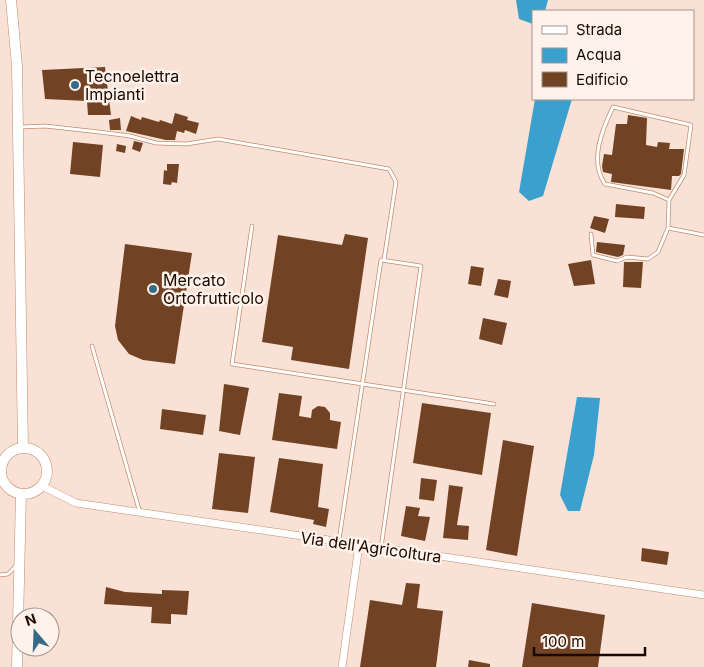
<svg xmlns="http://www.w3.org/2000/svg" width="704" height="667" viewBox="0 0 704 667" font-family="Inter,sans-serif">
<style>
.water{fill:#3ba0ce}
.building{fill:#714224}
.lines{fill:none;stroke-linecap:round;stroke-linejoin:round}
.service-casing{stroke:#c18c6c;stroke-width:4.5}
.minor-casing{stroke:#c18c6c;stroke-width:8}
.secondary-casing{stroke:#c18c6c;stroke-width:11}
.service{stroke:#fff;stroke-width:3}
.minor{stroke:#fff;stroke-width:7}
.secondary{stroke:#fff;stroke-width:10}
.poi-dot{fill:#356b86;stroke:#fef2eb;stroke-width:2}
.labels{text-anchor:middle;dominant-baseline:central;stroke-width:5;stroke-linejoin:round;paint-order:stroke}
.poi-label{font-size:16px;fill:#1a0801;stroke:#fef2eb;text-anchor:start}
.street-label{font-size:16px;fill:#1a0801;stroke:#fef2eb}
</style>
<rect width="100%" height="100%" fill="#f9e2d5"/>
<!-- water -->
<path class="water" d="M 516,0 L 548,0 L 545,11 L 533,11 L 533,24 L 519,19 Z
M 535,99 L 572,99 L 543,196 L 529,201 L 519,192 Z
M 577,397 L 600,398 L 594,455 L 580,511 L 568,511 L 560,495 Z"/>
<!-- building -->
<path class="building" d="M 105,67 L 111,115 L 88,115 L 87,101 L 45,99 L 42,70 Z
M 175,113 L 188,117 L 187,120 L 199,123 L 196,134 L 185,130 L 184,133 L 177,131 L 175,140 L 166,140 L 126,131 L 131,116 L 141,120 L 142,117 L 159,122 L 160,120 L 172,124 Z
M 628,115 L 647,118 L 646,145 L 657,147 L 658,142 L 670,143 L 669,149 L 684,149 L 681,174 L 679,176 L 672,176 L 671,190 L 611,182 L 612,174 L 603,172 L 602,166 L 604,154 L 612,155 L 616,124 L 627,124 Z
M 120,118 L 121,130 L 110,130 L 109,120 Z
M 134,141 L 143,143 L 140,152 L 132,149 Z
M 73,142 L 103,145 L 100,177 L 70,174 Z
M 117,144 L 126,146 L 125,153 L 116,151 Z
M 167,164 L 179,164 L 177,183 L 172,182 L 171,185 L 163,184 L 164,170 L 167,171 Z
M 616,204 L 645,207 L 644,219 L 615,217 Z
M 594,216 L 609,219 L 605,233 L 590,228 Z
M 345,234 L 368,238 L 349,369 L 291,360 L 293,347 L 262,342 L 278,235 L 342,245 Z
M 597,242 L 625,245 L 623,255 L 618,257 L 596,252 Z
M 125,244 L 192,253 L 175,364 L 143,360 L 129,354 L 118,340 L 115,326 Z
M 591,260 L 595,284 L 574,286 L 568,264 Z
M 624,262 L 643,262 L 641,288 L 623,287 Z
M 471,266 L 484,268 L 481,286 L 468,284 Z
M 498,279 L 511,281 L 508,298 L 494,295 Z
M 483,318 L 507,323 L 502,345 L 479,339 Z
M 224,384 L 249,388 L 240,435 L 219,431 Z
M 279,393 L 302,396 L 299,416 L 311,418 L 312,410 L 318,406 L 325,407 L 330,413 L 330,420 L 341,422 L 337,449 L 272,440 Z
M 422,403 L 491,413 L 482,475 L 413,463 Z
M 162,409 L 206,415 L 203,435 L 160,429 Z
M 503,440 L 534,446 L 517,556 L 486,550 Z
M 219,453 L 255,457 L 248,513 L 212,509 Z
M 279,458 L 323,464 L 318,507 L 329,509 L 326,527 L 313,524 L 314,520 L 270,512 Z
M 421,478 L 437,480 L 434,501 L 419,499 Z
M 449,485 L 463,487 L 457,525 L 469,526 L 468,540 L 443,538 Z
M 406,506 L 420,508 L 418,516 L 430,517 L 425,541 L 401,536 Z
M 642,548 L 669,552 L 667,565 L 641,561 Z
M 406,583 L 420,584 L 417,608 L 443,611 L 436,667 L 360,667 L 370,600 L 402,605 Z
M 106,587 L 125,592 L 162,594 L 162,590 L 189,591 L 187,615 L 171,614 L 171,624 L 151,623 L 152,607 L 104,604 Z
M 532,603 L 605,615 L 598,667 L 522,667 Z
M 469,660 L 490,664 L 490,667 L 468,667 Z"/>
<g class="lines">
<!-- service casing -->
<g class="service-casing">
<path id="service" d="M 21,127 L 45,126 L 99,132 L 130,136 L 156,143 L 186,144 L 218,139 L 389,169 L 396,182 L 384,260
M 252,226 L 232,364 L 494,404
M 668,228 L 669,200 L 653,193 L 605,184 C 589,161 602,130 613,107 L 691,125 L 684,175 L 669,200
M 591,234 L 593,255 L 617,261 L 627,257 L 648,259 L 658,252 L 668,228 L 704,235
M 92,346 L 140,513
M 0,460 L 3,461
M 339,540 L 381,260 L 421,266 L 381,548
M 0,575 L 8,574 L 16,566"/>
</g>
<!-- minor casing -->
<g class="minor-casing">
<path id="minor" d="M 42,486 L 76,503 L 704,595
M 342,667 L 359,545"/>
</g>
<!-- secondary casing -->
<g class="secondary-casing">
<path id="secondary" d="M 11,0 L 17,66 L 23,448
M1 471a23 23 0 1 1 46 0a23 23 0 1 1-46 0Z
M 17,667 L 21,494"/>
</g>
<!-- service -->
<use href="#service" class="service"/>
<!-- minor -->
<use href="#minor" class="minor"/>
<!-- secondary -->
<use href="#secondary" class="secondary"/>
</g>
<!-- markers -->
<g class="poi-dot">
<circle cx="75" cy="85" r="5"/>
<circle cx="153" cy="289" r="5"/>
</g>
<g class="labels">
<!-- poi labels -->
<g class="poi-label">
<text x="85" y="76">Tecnoelettra<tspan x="85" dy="18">Impianti</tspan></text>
<text x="163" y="280">Mercato<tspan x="163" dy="18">Ortofrutticolo</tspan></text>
</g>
<!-- street labels -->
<g class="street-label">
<text transform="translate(371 547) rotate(8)">Via dell'Agricoltura</text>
</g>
</g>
<!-- legend -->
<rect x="532" y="10" width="162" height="90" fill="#fef2eb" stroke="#a3948d"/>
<rect x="542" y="26" width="25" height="8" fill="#ffffff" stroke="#a3948d"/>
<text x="576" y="35" font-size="15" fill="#1a0801">Strada</text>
<rect x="542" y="48" width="25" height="15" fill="#3ba0ce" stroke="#a3948d"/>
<text x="576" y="60" font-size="15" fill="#1a0801">Acqua</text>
<rect x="542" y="72" width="25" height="15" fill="#714224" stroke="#a3948d"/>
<text x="576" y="85" font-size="15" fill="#1a0801">Edificio</text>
<!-- north arrow -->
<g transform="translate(35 632) rotate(341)"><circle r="24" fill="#fef2eb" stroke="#a3948d"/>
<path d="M0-4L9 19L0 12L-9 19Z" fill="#356b86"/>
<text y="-8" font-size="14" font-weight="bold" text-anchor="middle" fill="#1a0801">N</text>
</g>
<!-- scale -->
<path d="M534 647v8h111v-8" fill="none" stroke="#1a0801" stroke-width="2.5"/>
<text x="542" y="647" font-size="15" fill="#1a0801" stroke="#fef2eb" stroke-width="4" paint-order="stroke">100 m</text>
</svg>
